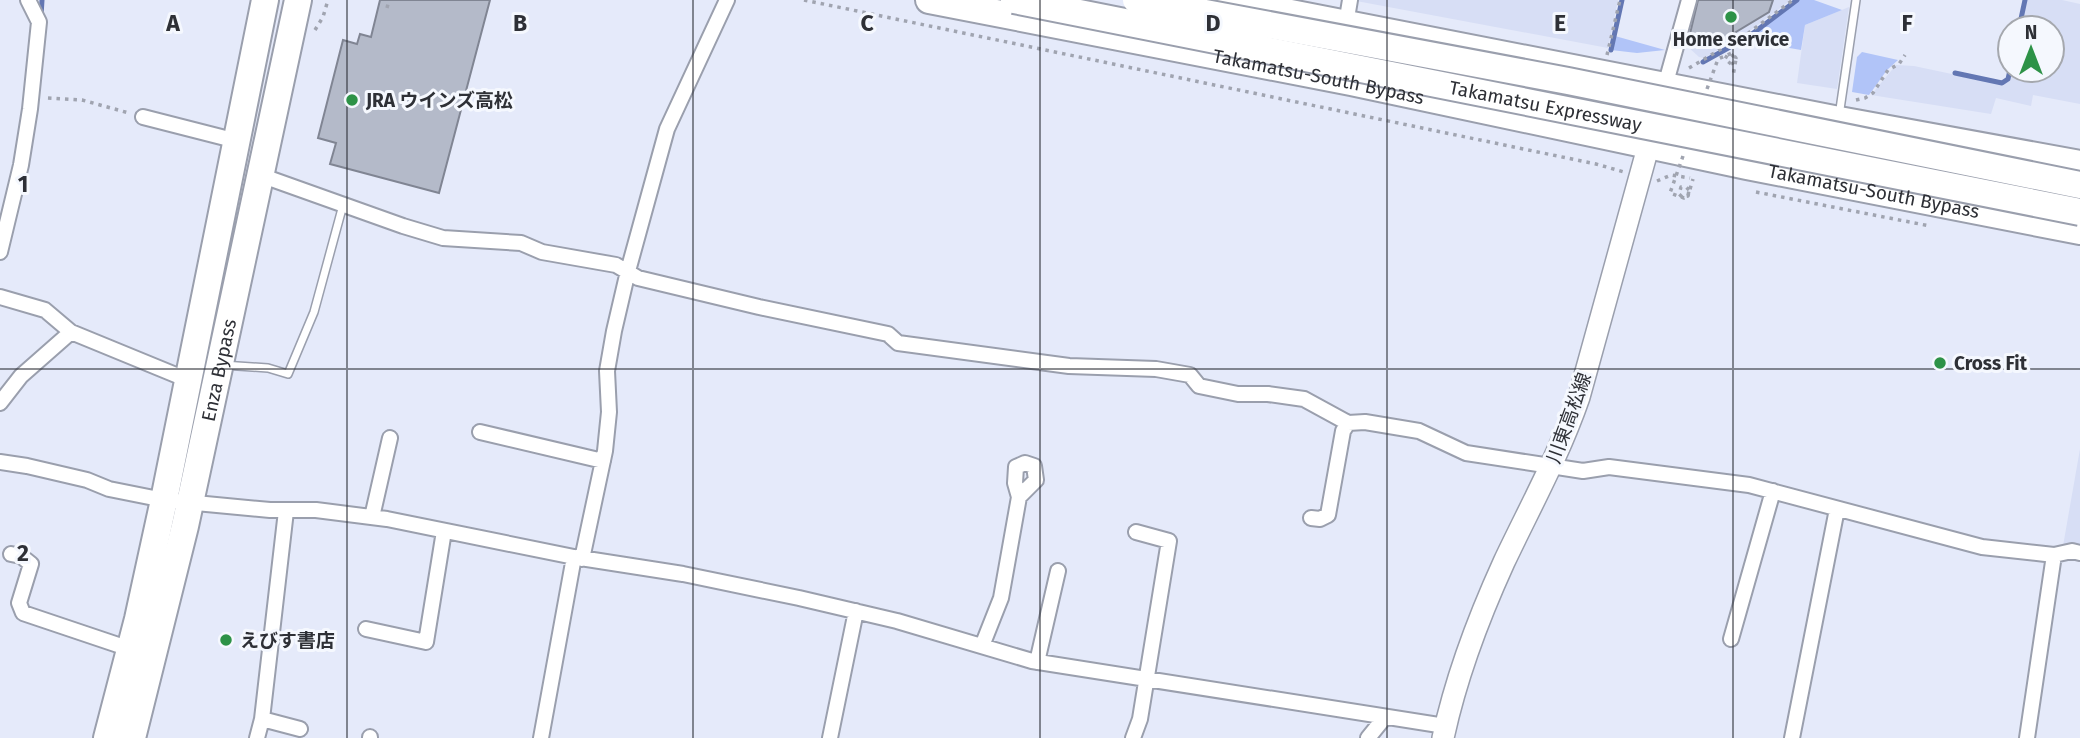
<svg xmlns="http://www.w3.org/2000/svg" width="2080" height="738" viewBox="0 0 2080 738" font-family="'Fira Sans','Noto Sans JP',sans-serif">
<style>
.built{fill:#d7def5}
.green{fill:#b1c4f8}
.lines{fill:none;stroke-linecap:round;stroke-linejoin:round}
.stream{stroke:#6377b3;stroke-width:5}
.building{fill:#b4bac9;stroke:#808593;stroke-width:2}
.lane-casing{stroke:#9a9fad;stroke-width:10}
.street-casing{stroke:#9a9fad;stroke-width:18}
.secondary-casing{stroke:#9a9fad;stroke-width:24}
.highway-casing{stroke:#9a9fad;stroke-width:30}
.path{stroke:#a0a4b0;stroke-width:3.5;stroke-dasharray:3.5 5;stroke-linecap:butt}
.lane{stroke:#fff;stroke-width:7}
.street{stroke:#fff;stroke-width:14}
.secondary{stroke:#fff;stroke-width:21}
.highway{stroke:#fff;stroke-width:26}
.highway-bridge-casing{stroke:#9a9fad;stroke-width:30;stroke-linecap:butt}
.path-bridge{stroke:#a0a4b0;stroke-width:3.5;stroke-dasharray:3.5 5;stroke-linecap:butt}
.highway-bridge{stroke:#fff;stroke-width:26}
.grid{fill:none;stroke:#2e3036;stroke-width:2;stroke-opacity:0.55}
.poi-dot{fill:#2d9247;stroke:#f5f8fe;stroke-width:2.5}
.labels{text-anchor:middle;dominant-baseline:central;stroke-width:6;stroke-linejoin:round;paint-order:stroke}
.poi-label{font-size:19px;font-weight:bold;fill:#2e3036;stroke:#f5f8fe;text-anchor:start}
.street-label{font-size:19px;fill:#2e3036;stroke:#f5f8fe}
.grid-label{font-size:23px;text-anchor:middle;font-weight:bold;fill:#2e3036;stroke:#f5f8fe;stroke-width:6;stroke-linejoin:round;paint-order:stroke}
</style>
<rect width="100%" height="100%" fill="#e5eafa"/>
<!-- built -->
<path class="built" d="M 1351,0 L 1618,0 L 1608,48 Z
M 1700,0 L 1791,0 L 1747,33 L 1704,58 L 1699,57 L 1687,46 Z
M 2025,0 L 2062,0 L 2080,4 L 2080,104 L 2033,95 L 2031,106 L 1996,98 L 1991,114 L 1871,95 L 1896,65 L 1914,66 L 1999,84 L 2009,79 L 2011,70 L 2052,70 L 2052,28 L 2020,28 Z
M 1849,7 L 1837,89 L 1797,83 L 1805,25 Z
M 2080,449 L 2080,547 L 2063,546 Z"/>
<!-- green -->
<path class="green" d="M 1798,0 L 1814,0 L 1842,10 L 1805,25 L 1801,50 L 1745,40 Z
M 1615,36 L 1665,50 L 1637,53 L 1611,50 Z
M 1862,52 L 1898,60 L 1887,70 L 1869,95 L 1852,92 L 1857,57 Z"/>
<g class="lines">
<!-- stream -->
<path class="stream" d="M 41,16 L 42,0
M 2019,28 L 2025,0
M 1611,50 L 1622,0
M 1703,62 L 1748,37 L 1797,0
M 1955,73 L 2002,83 L 2008,79 L 2010,70"/>
</g>
<!-- building -->
<path class="building" d="M 380,0 L 490,0 L 439,193 L 330,164 L 336,143 L 318,138 L 343,40 L 357,44 L 360,34 L 371,37 Z
M 1698,0 L 1773,0 L 1769,12 L 1711,47 L 1688,42 Z"/>
<g class="lines">
<!-- lane casing -->
<g class="lane-casing">
<path id="lane" d="M 1839,116 L 1856,0
M 223,365 L 268,368 L 288,374 L 314,312 L 343,205"/>
</g>
<!-- street casing -->
<g class="street-casing">
<path id="street" d="M 1346,24 L 1350,0
M 1665,86 L 1689,0
M 143,117 L 237,141
M 260,175 L 403,226 L 443,238 L 521,243 L 542,252 L 616,265 L 638,278 L 759,307 L 888,334 L 898,343 L 1069,366 L 1156,369 L 1190,375 L 1199,386 L 1238,394 L 1268,394 L 1304,399 L 1348,423 L 1365,422 L 1419,431 L 1466,453 L 1583,471 L 1609,467 L 1749,485 L 1982,547 L 2054,555 L 2072,551 L 2080,553
M 0,252 L 21,165 L 30,109 L 39,22 L 28,0
M 0,297 L 45,310 L 71,332 L 188,380
M 0,403 L 21,376 L 71,332
M 480,432 L 603,461
M 0,462 L 27,466 L 87,480 L 109,489 L 164,500 L 270,510 L 316,510 L 387,519 L 574,557 L 683,574 L 799,598 L 897,621 L 1032,661 L 1445,726
M 372,517 L 390,438
M 1311,518 L 1320,519 L 1328,515 L 1343,431 L 1348,423
M 11,554 L 21,556 L 31,564 L 19,603 L 23,613 L 130,649
M 582,559 L 605,451 L 609,412 L 607,371 L 614,331 L 628,271 L 667,129 L 727,0
M 366,629 L 426,642 L 444,531
M 1731,639 L 1773,491
M 982,646 L 1001,598 L 1019,497 L 1015,483 L 1016,467 L 1025,463 L 1034,466 L 1036,480 L 1019,497
M 1037,662 L 1058,571
M 262,719 L 300,729
M 257,738 L 262,719 L 286,511
M 370,738 L 370,737
M 541,738 L 574,557
M 830,738 L 856,611
M 1133,738 L 1140,719 L 1169,541 L 1136,532
M 1368,738 L 1385,717
M 1792,738 L 1837,509
M 2027,738 L 2054,555"/>
</g>
<!-- secondary casing -->
<g class="secondary-casing">
<path id="secondary" d="M 1443,738 C 1456,677 1478,619 1504,562 C 1530,507 1559,455 1579,397 L 1665,86"/>
</g>
<!-- highway casing -->
<g class="highway-casing">
<g id="highway">
<path id="s1" d="M 929,0 L 1351,82 L 1747,166 L 2080,231"/>
<path d="M 1224,0 L 1839,120 L 2080,164"/>
<path d="M 107,738 L 138,619 L 164,500 L 265,0"/>
<path id="s2" d="M 132,738 L 185,526 L 298,0"/>
</g>
</g>
<!-- path -->
<path class="path" d="M 804,0 L 1596,164 L 1624,172
M 387,8 L 389,0
M 315,30 L 323,17 L 328,0
M 1607,55 L 1620,0
M 1731,64 L 1725,59 L 1728,54 L 1731,54 L 1736,59 L 1733,76
M 1689,68 L 1747,34 L 1793,0
M 48,98 L 82,100 L 129,113
M 1856,100 L 1865,98 L 1873,93 L 1888,70 L 1899,64 L 1905,55
M 1657,181 L 1671,175 L 1690,178
M 1689,190 L 1686,187 L 1681,187 L 1679,194 L 1682,197 L 1688,196 L 1693,179
M 1756,192 L 1930,226"/>
<!-- lane -->
<use href="#lane" class="lane"/>
<!-- street -->
<use href="#street" class="street"/>
<!-- secondary -->
<use href="#secondary" class="secondary"/>
<!-- highway -->
<use href="#highway" class="highway"/>
<!-- highway-bridge casing -->
<g class="highway-bridge-casing">
<g id="highway-bridge">
<path id="s3" d="M 1014,0 L 2080,212"/>
<path d="M 1136,0 L 1568,81 L 2080,185"/>
</g>
</g>
<!-- path-bridge -->
<path class="path-bridge" d="M 1707,89 L 1718,59 L 1732,53 L 1736,58 L 1735,62 L 1731,64
M 1683,156 L 1670,193 L 1684,198 L 1688,196 L 1689,190"/>
<!-- highway-bridge -->
<use href="#highway-bridge" class="highway-bridge"/>
</g>
<!-- grid -->
<path class="grid" d="M 347,0 L 347,738M 693,0 L 693,738M 1040,0 L 1040,738M 1387,0 L 1387,738M 1733,0 L 1733,738M 0,369 L 2080,369"/>
<!-- markers -->
<g class="poi-dot">
<circle cx="1731" cy="17" r="7"/>
<circle cx="352" cy="100" r="7"/>
<circle cx="1940" cy="363" r="7"/>
<circle cx="226" cy="640" r="7"/>
</g>
<g class="labels">
<!-- poi labels -->
<g class="poi-label">
<text x="1731" y="39" text-anchor="middle">Home service</text>
<text x="366" y="100">JRA ウインズ高松</text>
<text x="1954" y="363">Cross Fit</text>
<text x="240" y="640">えびす書店</text>
</g>
<!-- street labels -->
<g class="street-label">
<text stroke="none"><textPath href="#s1" startOffset="397">Takamatsu-South Bypass</textPath></text>
<text stroke="none"><textPath href="#s3" startOffset="542">Takamatsu Expressway</textPath></text>
<text stroke="none"><textPath href="#s1" startOffset="964">Takamatsu-South Bypass</textPath></text>
<text stroke="none"><textPath href="#s2" startOffset="378">Enza Bypass</textPath></text>
<text transform="translate(1569 418) rotate(-70)">川東高松線</text>
</g>
</g>
<g class="grid-label">
<text x="173" y="31">A</text>
<text x="520" y="31">B</text>
<text x="867" y="31">C</text>
<text x="1213" y="31">D</text>
<text x="1560" y="31">E</text>
<text x="1907" y="31">F</text>
<text x="23" y="192">1</text>
<text x="23" y="561">2</text>
</g>
<!-- north arrow -->
<g transform="translate(2031 49)"><circle r="33" fill="#f5f8fe" stroke="#a5a8ae" stroke-width="2"/>
<path d="M0-5L12 26L0 18L-12 26Z" fill="#2d9247"/>
<text y="-10" font-size="19" font-weight="bold" text-anchor="middle" fill="#2e3036">N</text>
</g>
</svg>
